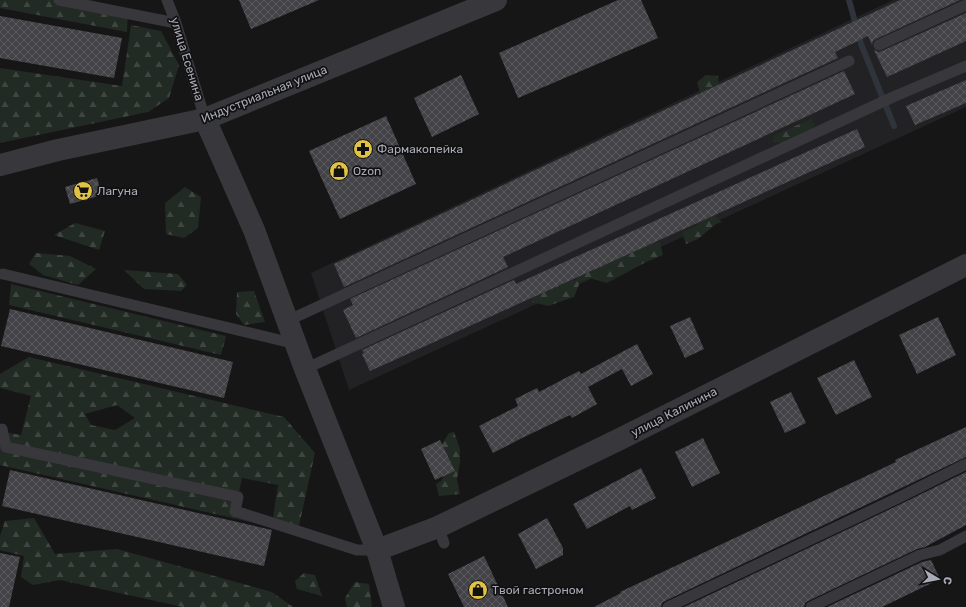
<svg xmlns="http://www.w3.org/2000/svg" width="966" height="607" viewBox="0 0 966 607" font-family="Rubik,sans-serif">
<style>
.built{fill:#222224}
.forest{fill:url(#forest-firs);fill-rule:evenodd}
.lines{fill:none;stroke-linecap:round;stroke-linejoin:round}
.stream{stroke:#2f343c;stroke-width:6}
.building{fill:url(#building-cross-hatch)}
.service{stroke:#37373c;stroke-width:11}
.minor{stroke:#37373c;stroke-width:22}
.tertiary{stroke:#37373c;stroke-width:22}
.labels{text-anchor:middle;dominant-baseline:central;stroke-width:3.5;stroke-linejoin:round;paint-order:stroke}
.street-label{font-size:12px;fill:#a9abb6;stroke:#111112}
.poi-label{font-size:12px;fill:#a9abb6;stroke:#111112;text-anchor:start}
</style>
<defs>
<pattern id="forest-firs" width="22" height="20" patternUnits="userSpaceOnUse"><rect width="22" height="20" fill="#222a24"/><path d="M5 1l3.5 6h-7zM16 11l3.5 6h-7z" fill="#3f4642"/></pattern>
<pattern id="building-cross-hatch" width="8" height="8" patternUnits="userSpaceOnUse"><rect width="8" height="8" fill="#434347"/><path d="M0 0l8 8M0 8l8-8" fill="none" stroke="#5b5b5f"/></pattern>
</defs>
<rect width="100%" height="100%" fill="#161617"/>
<!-- built -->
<path class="built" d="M 893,0 L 966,0 L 966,107 L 349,390 L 311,273 Z"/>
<!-- forest -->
<path class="forest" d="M 0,0 L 89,0 L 128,9 L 127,32 L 0,8 Z
M 131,25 L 161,31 L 179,65 L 169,98 L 148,112 L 0,143 L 0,68 L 122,86 Z
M 706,75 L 718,76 L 720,90 L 702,100 L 697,82 Z
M 811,119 L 815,124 L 811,129 L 780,143 L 772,141 L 775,135 Z
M 185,187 L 201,197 L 198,228 L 184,238 L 166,234 L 165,203 Z
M 712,210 L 716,218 L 722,222 L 716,224 L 698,239 L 686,244 L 682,233 L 698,225 L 698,215 Z
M 75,223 L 105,231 L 99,250 L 54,235 Z
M 660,242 L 663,255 L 646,262 L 607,283 L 589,278 L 580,282 L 574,297 L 548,306 L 532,302 L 532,293 L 564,278 L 575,281 L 582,266 L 632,249 Z
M 36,253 L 70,256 L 96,269 L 78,285 L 43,275 L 29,264 Z
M 124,270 L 178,274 L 187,285 L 181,291 L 144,289 Z
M 11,284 L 226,336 L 221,355 L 9,305 Z
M 254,291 L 265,322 L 244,325 L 236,314 L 237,292 Z
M 29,357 L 284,417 L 315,453 L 297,535 L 272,527 L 0,465 L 0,443 L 9,433 L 21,435 L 31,396 L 0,388 L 0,374 ZM 117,405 L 135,418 L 115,430 L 91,425 L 85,414 ZM 242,478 L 278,485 L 273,518 L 235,511 Z
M 454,432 L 460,449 L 460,462 L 457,479 L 460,494 L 439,496 L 436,484 L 441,481 L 447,468 L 440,447 L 449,433 Z
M 34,518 L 55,554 L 117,549 L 272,592 L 293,607 L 183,607 L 60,580 L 33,585 L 21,577 L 24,556 L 0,550 L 0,536 L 5,521 Z
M 304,573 L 315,575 L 322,596 L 297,589 L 295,581 Z
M 355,582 L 369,584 L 372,607 L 347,607 L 345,598 Z"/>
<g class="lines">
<!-- stream -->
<path class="stream" d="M 849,0 L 861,44 L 894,126"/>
</g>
<!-- building -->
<path class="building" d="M 239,0 L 319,0 L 251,29 Z
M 618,0 L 641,0 L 658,38 L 518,98 L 499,53 Z
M 900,0 L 960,0 L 876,39 L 873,41 L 872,45 L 868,36 L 835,52 L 838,58 L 344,287 L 334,264 Z
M 966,13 L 966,41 L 887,77 L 874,50 L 878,52 L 882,51 Z
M 0,16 L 122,38 L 114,78 L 0,58 Z
M 844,71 L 855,94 L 503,257 L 508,267 L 356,338 L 343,310 L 353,305 L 350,299 Z
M 461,75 L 479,114 L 432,137 L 414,98 Z
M 966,80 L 966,103 L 915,125 L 906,106 Z
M 386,116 L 416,184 L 340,219 L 309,151 Z
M 857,129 L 865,147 L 370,371 L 362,354 L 364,353 L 362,350 L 514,280 L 516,284 Z
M 97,178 L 102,195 L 70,204 L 65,187 Z
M 10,309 L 233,362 L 224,398 L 1,346 Z
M 690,317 L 704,349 L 685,358 L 670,326 Z
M 938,317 L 956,355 L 917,374 L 899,335 Z
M 637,344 L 653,374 L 631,386 L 622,369 L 588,387 L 597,404 L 572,418 L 570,415 L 522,438 L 493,453 L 479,426 L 518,406 L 515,399 L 537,388 L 539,392 L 579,371 L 581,374 Z
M 854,360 L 872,397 L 836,415 L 817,378 Z
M 791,392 L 806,423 L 785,433 L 770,402 Z
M 966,427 L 966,457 L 665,601 L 662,603 L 661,607 L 594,607 L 621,593 L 620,592 L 896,462 L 895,460 Z
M 703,438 L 720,473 L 692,487 L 675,452 Z
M 440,440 L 455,471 L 435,480 L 421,449 Z
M 641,468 L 656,498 L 632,510 L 630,506 L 587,529 L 573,504 Z
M 10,470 L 272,530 L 264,566 L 2,506 Z
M 966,472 L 966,525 L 925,547 L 917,549 L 808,601 L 805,603 L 804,607 L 684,607 L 903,503 Z
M 547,518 L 563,548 L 563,555 L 536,569 L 518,534 Z
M 0,553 L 20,557 L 9,607 L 0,607 Z
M 484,556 L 508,607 L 464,607 L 448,574 Z
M 931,560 L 940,579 L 882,607 L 827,607 L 922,562 Z"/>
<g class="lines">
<!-- service -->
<path class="service" d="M 59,0 L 176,23
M 167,0 L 176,23 L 205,119
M 879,45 L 966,5
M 3,274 L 296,344
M 287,321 L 849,61
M 305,369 L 893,97 L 966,66
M 2,429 L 6,447 L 238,497 L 235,511 L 357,550 L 377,550
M 438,527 L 444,543
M 668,607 L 900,497 L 966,464
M 811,607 L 920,555 L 940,550 L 966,536"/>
<!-- minor -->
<path class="minor" d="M 205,119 L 254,230 L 305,369 L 377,550 L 394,607"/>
<!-- tertiary -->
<path class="tertiary" d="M 0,165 L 58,150 L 205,119 L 496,0
M 377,550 L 438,527 L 618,440 L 966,265"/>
</g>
<!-- icons -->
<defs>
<g id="pharmacy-disc" transform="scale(1)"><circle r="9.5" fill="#e0c345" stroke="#111112"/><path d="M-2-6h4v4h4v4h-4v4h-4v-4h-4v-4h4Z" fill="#111"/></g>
<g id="shop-disc" transform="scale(1)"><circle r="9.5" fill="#e0c345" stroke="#111112"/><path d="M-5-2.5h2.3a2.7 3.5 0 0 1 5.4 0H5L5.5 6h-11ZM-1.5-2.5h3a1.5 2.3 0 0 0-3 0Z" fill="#111"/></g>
<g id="supermarket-disc" transform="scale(1)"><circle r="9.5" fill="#e0c345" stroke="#111112"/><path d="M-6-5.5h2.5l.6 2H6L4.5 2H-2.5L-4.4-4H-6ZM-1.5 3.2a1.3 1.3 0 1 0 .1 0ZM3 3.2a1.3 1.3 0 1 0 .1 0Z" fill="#111"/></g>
</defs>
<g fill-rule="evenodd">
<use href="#pharmacy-disc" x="363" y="149"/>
<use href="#shop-disc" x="339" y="171"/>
<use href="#supermarket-disc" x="83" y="191"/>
<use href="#shop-disc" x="478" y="590"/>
</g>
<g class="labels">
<!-- street labels -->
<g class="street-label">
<text transform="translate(187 59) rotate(73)">улица Есенина</text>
<text transform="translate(264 94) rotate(-22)">Индустриальная улица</text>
<text transform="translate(674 412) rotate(-27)">улица Калинина</text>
</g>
<!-- poi labels -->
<g class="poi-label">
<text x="377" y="149">Фармакопейка</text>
<text x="353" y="171">Ozon</text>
<text x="97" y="191">Лагуна</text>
<text x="492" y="590">Твой гастроном</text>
</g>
</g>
<!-- north arrow -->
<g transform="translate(938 579) rotate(100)" stroke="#111112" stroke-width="3" paint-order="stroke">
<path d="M0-3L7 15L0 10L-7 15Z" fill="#a9abb6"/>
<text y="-6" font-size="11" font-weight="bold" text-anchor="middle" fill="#a9abb6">С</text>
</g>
</svg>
